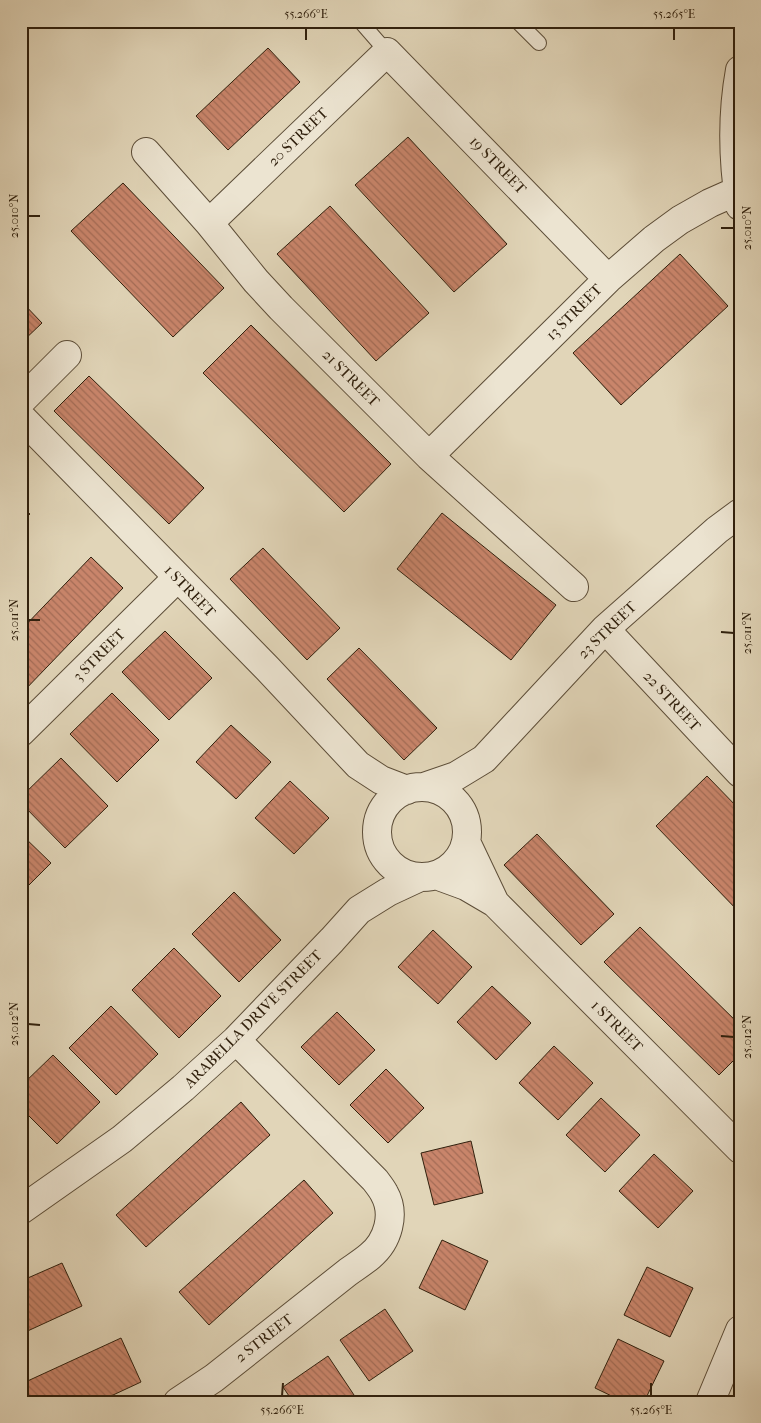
<svg xmlns="http://www.w3.org/2000/svg" width="761" height="1423" viewBox="0 0 761 1423" font-family="'IM FELL French Canon',serif">
<style>
.building{fill:url(#building-back-hatch);stroke:#30200d}
.lines{fill:none;stroke-linecap:round;stroke-linejoin:round}
.lane-casing{stroke:#5c4d38;stroke-width:16}
.street-casing{stroke:#5c4d38;stroke-width:30}
.lane{stroke:#ece4d1;stroke-width:14}
.street{stroke:#ece4d1;stroke-width:28}
.ticks{fill:none;stroke:#30200d;stroke-width:2}
.labels{text-anchor:middle;dominant-baseline:central;stroke-width:5;stroke-linejoin:round;paint-order:stroke}
.street-label{font-size:15px;fill:#30200d;stroke:#ece4d1}
.neatline{fill:none;stroke:#30200d;stroke-width:2}
.ticks-label{font-size:12px;text-anchor:middle;fill:#30200d}
</style>
<defs>
<pattern id="building-back-hatch" width="6" height="6" patternUnits="userSpaceOnUse" patternTransform="scale(1.25)"><rect width="6" height="6" fill="#c9856b"/><path d="M-1 5l2 2M0 0l6 6M5-1l2 2" fill="none" stroke="#a46c56"/></pattern>
</defs>
<rect width="100%" height="100%" fill="#e1d5b8"/>
<filter id="stains"><feTurbulence type="fractalNoise" baseFrequency=".004" numOctaves="4"/><feColorMatrix values="0 0 0 0 .2 0 0 0 0 .09 0 0 0 0 .02 0 0 0 .5 -.17"/></filter>
<radialGradient id="worn" r=".72"><stop offset=".6" stop-color="#630" stop-opacity="0"/><stop offset="1" stop-color="#630" stop-opacity=".3"/></radialGradient>
<!-- building -->
<path class="building" d="M 268,48 L 300,82 L 228,150 L 196,116 Z
M 408,137 L 507,244 L 454,292 L 355,185 Z
M 123,183 L 224,288 L 173,337 L 71,231 Z
M 330,206 L 429,313 L 376,361 L 277,254 Z
M 680,254 L 728,306 L 621,405 L 573,353 Z
M 21,301 L 42,323 L 21,343 Z
M 251,325 L 391,464 L 344,512 L 203,373 Z
M 89,376 L 204,488 L 169,524 L 54,411 Z
M 21,506 L 30,514 L 21,522 Z
M 442,513 L 556,605 L 511,660 L 397,569 Z
M 263,548 L 340,628 L 307,660 L 230,579 Z
M 91,557 L 123,588 L 21,694 L 21,630 Z
M 165,631 L 212,678 L 169,720 L 122,672 Z
M 359,648 L 437,728 L 404,760 L 327,679 Z
M 112,693 L 159,740 L 117,782 L 70,734 Z
M 231,725 L 271,762 L 236,799 L 196,762 Z
M 61,758 L 108,806 L 65,848 L 21,803 L 21,797 Z
M 707,776 L 740,810 L 740,913 L 656,826 Z
M 290,781 L 329,818 L 294,854 L 255,818 Z
M 21,834 L 51,863 L 21,893 Z
M 537,834 L 614,914 L 581,945 L 504,865 Z
M 234,892 L 281,940 L 239,982 L 192,934 Z
M 640,927 L 740,1025 L 740,1054 L 719,1075 L 604,962 Z
M 433,930 L 472,967 L 438,1004 L 398,967 Z
M 174,948 L 221,996 L 179,1038 L 132,990 Z
M 492,986 L 531,1023 L 496,1060 L 457,1022 Z
M 111,1006 L 158,1054 L 116,1095 L 69,1048 Z
M 337,1012 L 375,1050 L 339,1085 L 301,1047 Z
M 554,1046 L 593,1083 L 558,1120 L 519,1083 Z
M 53,1055 L 100,1102 L 57,1144 L 21,1108 L 21,1086 Z
M 386,1069 L 424,1108 L 388,1143 L 350,1105 Z
M 601,1098 L 640,1135 L 605,1172 L 566,1135 Z
M 241,1102 L 270,1135 L 146,1247 L 116,1215 Z
M 471,1141 L 483,1193 L 434,1205 L 421,1153 Z
M 654,1154 L 693,1191 L 658,1228 L 619,1191 Z
M 304,1180 L 333,1213 L 209,1325 L 179,1292 Z
M 442,1240 L 488,1261 L 465,1310 L 419,1288 Z
M 62,1263 L 82,1306 L 21,1334 L 21,1281 Z
M 647,1267 L 693,1288 L 670,1337 L 624,1315 Z
M 385,1309 L 413,1351 L 369,1381 L 340,1340 Z
M 121,1338 L 141,1382 L 98,1402 L 27,1402 L 21,1390 L 21,1384 Z
M 618,1339 L 664,1361 L 644,1402 L 624,1402 L 595,1388 Z
M 328,1356 L 356,1398 L 351,1402 L 293,1402 L 283,1387 Z"/>
<g class="lines">
<!-- lane casing -->
<g class="lane-casing">
<path id="lane" d="M 360,21 L 387,52
M 517,21 L 539,43"/>
</g>
<!-- street casing -->
<g class="street-casing">
<path id="street" d="M 740,70 C 732,114 733,162 740,206
M 146,152 L 209,223 L 256,281 L 281,308 L 429,456 L 574,587
M 209,223 L 387,52 L 608,279
M 21,401 L 67,355
M 21,417 L 267,668 L 358,765 L 381,780 L 407,790
M 429,456 L 608,279 L 654,239 L 680,220 L 710,203 L 737,191
M 605,629 L 740,773
M 21,732 L 177,578
M 424,787 L 456,776 L 484,759 L 605,629 L 717,530 L 740,513
M377 832a45 45 0 1 1 90 0a45 45 0 1 1-90 0Z
M 467,844 L 495,903
M 436,875 L 466,886 L 495,903 L 740,1149
M 21,1210 L 122,1139 L 183,1088 L 236,1040 L 332,940 L 359,910 L 388,892 L 418,878
M 178,1402 L 214,1378 L 348,1272 C 355,1267 363,1262 370,1256 C 388,1241 396,1214 384,1193 C 382,1189 378,1184 375,1180 L 236,1040
M 710,1402 L 740,1330"/>
</g>
<!-- lane -->
<use href="#lane" class="lane"/>
<!-- street -->
<use href="#street" class="street"/>
</g>
<!-- ticks -->
<path class="ticks" d="M 306,40 L 306,28M 674,40 L 674,28M 28,216 L 40,216M 721,228 L 734,228M 28,620 L 40,620M 721,632 L 734,633M 28,1024 L 40,1025M 721,1036 L 734,1037M 282,1396 L 283,1383M 651,1396 L 651,1383"/>
<g class="labels">
<!-- street labels -->
<g class="street-label">
<text transform="translate(298 137) rotate(-44)">20 STREET</text>
<text transform="translate(498 165) rotate(46)">19 STREET</text>
<text transform="translate(574 312) rotate(-45)">13 STREET</text>
<text transform="translate(351 378) rotate(45)">21 STREET</text>
<text transform="translate(190 591) rotate(46)">1 STREET</text>
<text transform="translate(607 630) rotate(-44)">23 STREET</text>
<text transform="translate(99 655) rotate(-45)">3 STREET</text>
<text transform="translate(672 701) rotate(47)">22 STREET</text>
<text transform="translate(253 1019) rotate(-45)">ARABELLA DRIVE STREET</text>
<text transform="translate(617 1026) rotate(45)">1 STREET</text>
<text transform="translate(264 1338) rotate(-38)">2 STREET</text>
</g>
</g>
<!-- margin -->
<rect width="761" height="1423" fill="none" stroke="#e1d5b8" stroke-width="55"/>
<rect x="28" y="28" width="706" height="1368" class="neatline"/>
<g class="ticks-label">
<text x="306" y="18">55.266°E</text>
<text x="674" y="18">55.265°E</text>
<text transform="translate(14 216) rotate(-90)" y="4">25.010°N</text>
<text transform="translate(747 228) rotate(-90)" y="4">25.010°N</text>
<text transform="translate(14 620) rotate(-90)" y="4">25.011°N</text>
<text transform="translate(747 633) rotate(-90)" y="4">25.011°N</text>
<text transform="translate(14 1024) rotate(-90)" y="4">25.012°N</text>
<text transform="translate(747 1037) rotate(-90)" y="4">25.012°N</text>
<text x="282" y="1414">55.266°E</text>
<text x="651" y="1414">55.265°E</text>
</g>
<rect width="100%" height="100%" filter="url(#stains)"/>
<rect width="100%" height="100%" fill="url(#worn)"/>
</svg>
